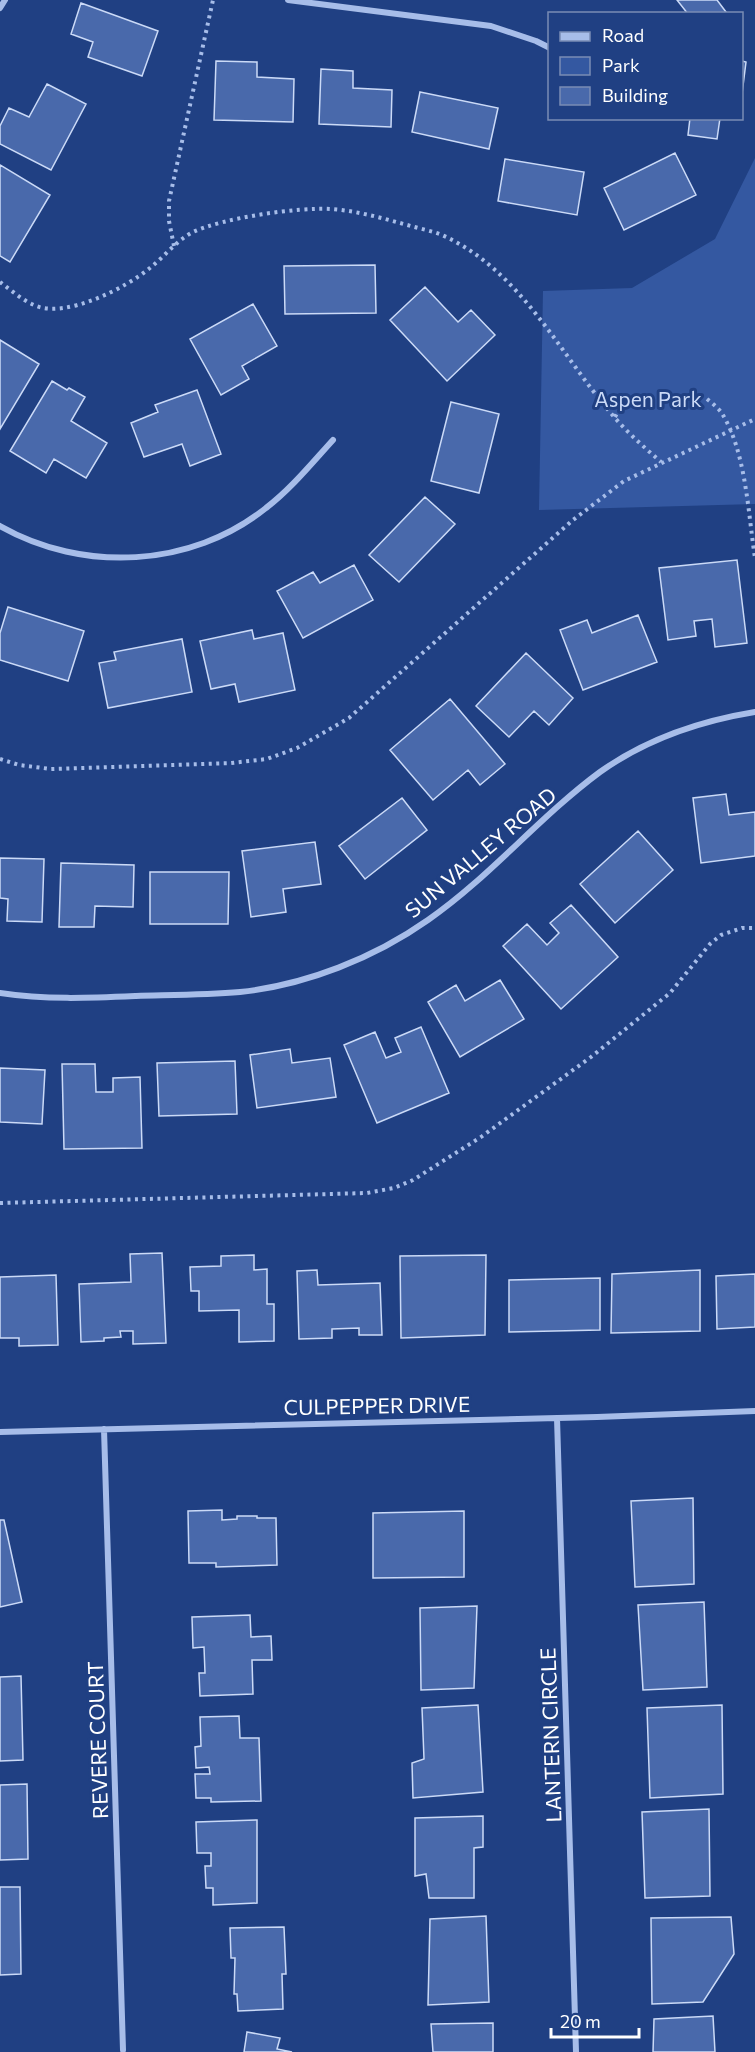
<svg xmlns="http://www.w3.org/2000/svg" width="755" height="2052" viewBox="0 0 755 2052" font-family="Commissioner,sans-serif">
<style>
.green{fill:#3458a1}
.building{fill:#4969ab;stroke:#cbdaf7;stroke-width:1.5}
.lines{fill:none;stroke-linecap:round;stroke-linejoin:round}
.path{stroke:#a7bde9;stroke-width:4;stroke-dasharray:3 4.5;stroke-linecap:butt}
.street{stroke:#a7bde9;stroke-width:6}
.labels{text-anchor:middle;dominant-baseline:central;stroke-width:6;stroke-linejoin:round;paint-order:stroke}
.park-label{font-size:21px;fill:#cbdaf7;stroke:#204083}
.street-label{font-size:21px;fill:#fff;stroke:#204083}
</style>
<rect width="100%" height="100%" fill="#204083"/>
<!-- green -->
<path class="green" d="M 755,158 L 755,504 L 539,510 L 543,291 L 632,288 L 715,239 Z"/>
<!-- building -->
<path class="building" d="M 677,0 L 717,0 L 726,12 L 724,14 L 688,14 Z
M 81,3 L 158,31 L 142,76 L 88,57 L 93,42 L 71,34 Z
M 216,61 L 257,62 L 257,77 L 294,79 L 293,122 L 214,120 Z
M 742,61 L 746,62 L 742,94 Z
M 321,69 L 353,71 L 353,88 L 392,90 L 391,127 L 319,124 Z
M 47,84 L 86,104 L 51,170 L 0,144 L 0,126 L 9,108 L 29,117 Z
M 420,92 L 498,108 L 489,149 L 412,132 Z
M 690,118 L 720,118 L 717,139 L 688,135 Z
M 675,153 L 696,195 L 624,230 L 604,188 Z
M 505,159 L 584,172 L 577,215 L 498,201 Z
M 0,165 L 50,195 L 10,262 L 0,256 Z
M 375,265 L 376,313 L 285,314 L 284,266 Z
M 425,287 L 458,322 L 471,310 L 495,335 L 447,381 L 390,320 Z
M 253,304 L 277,346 L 242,366 L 249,379 L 221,395 L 190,339 Z
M 0,340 L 39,364 L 0,429 Z
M 52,381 L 67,390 L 69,388 L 85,397 L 71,421 L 107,443 L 86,478 L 54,459 L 46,473 L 10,451 Z
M 197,390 L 221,454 L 190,466 L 182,444 L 144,457 L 131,423 L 158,412 L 155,405 Z
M 451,402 L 499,414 L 479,493 L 431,481 Z
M 425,497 L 455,524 L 399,582 L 369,555 Z
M 737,560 L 747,643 L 715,647 L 712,619 L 694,621 L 696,636 L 668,640 L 659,568 Z
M 354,565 L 373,600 L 303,638 L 277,591 L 313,572 L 320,583 Z
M 8,607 L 84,631 L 68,681 L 0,660 L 0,633 Z
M 638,615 L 657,662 L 583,690 L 560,630 L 587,620 L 592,633 Z
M 252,630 L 254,639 L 283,633 L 295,690 L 239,702 L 235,684 L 211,689 L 200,641 Z
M 182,639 L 192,692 L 108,708 L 99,663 L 116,660 L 114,652 Z
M 526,653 L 573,698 L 549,725 L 534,711 L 509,737 L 476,706 Z
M 450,699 L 505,764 L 480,785 L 468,770 L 433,800 L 390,750 Z
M 726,794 L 729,815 L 755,812 L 755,856 L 701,863 L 693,798 Z
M 402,798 L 427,830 L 365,879 L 339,846 Z
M 638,831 L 673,870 L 615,923 L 580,884 Z
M 315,842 L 321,884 L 283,889 L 286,912 L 251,917 L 242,851 Z
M 0,858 L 44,859 L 42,922 L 7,921 L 8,899 L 0,898 Z
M 61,863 L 134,865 L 133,907 L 95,906 L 94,927 L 59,927 Z
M 150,872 L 229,872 L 228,924 L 150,924 Z
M 571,905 L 618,957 L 561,1009 L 503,946 L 527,924 L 547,945 L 559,933 L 550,923 Z
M 500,980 L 524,1019 L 460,1057 L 428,1002 L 456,985 L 465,1001 Z
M 421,1027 L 449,1093 L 377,1123 L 344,1045 L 375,1032 L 386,1058 L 401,1052 L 395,1038 Z
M 290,1049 L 292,1063 L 330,1058 L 336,1097 L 257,1108 L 250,1055 Z
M 235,1061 L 237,1114 L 159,1116 L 157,1063 Z
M 62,1064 L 95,1064 L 96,1092 L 113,1092 L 113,1078 L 140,1077 L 142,1148 L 64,1149 Z
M 0,1068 L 45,1070 L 42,1124 L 0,1122 Z
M 162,1253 L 166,1343 L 133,1344 L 133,1331 L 120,1331 L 121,1337 L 104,1338 L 104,1341 L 81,1342 L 79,1284 L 131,1282 L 130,1254 Z
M 254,1255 L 254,1270 L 267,1269 L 267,1304 L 274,1304 L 274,1341 L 239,1342 L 239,1310 L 199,1311 L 199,1291 L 191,1291 L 190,1267 L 221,1266 L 221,1256 Z
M 486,1255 L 485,1335 L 401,1338 L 400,1256 Z
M 317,1270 L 318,1285 L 380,1283 L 382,1335 L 359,1335 L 359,1328 L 332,1329 L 332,1338 L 299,1339 L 297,1271 Z
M 700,1270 L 700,1331 L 611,1333 L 612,1274 Z
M 755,1274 L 755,1327 L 717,1329 L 716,1276 Z
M 56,1275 L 58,1345 L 19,1346 L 19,1338 L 0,1338 L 0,1277 Z
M 600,1278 L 600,1330 L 509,1332 L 509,1280 Z
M 693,1498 L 694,1584 L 635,1587 L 631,1501 Z
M 222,1510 L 222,1520 L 237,1519 L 237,1516 L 257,1516 L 257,1518 L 276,1518 L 277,1565 L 216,1567 L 216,1563 L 189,1563 L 188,1511 Z
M 464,1511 L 464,1577 L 373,1578 L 373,1513 Z
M 0,1520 L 4,1520 L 22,1602 L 0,1607 Z
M 704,1602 L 707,1687 L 643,1690 L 638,1605 Z
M 477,1606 L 474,1688 L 421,1690 L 420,1608 Z
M 250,1615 L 251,1637 L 271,1636 L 272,1660 L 252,1660 L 253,1694 L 200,1696 L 199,1673 L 205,1673 L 204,1647 L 193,1648 L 192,1617 Z
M 21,1676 L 23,1760 L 0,1761 L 0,1677 Z
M 478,1705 L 483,1792 L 413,1798 L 412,1763 L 424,1759 L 422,1708 Z
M 722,1705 L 723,1794 L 650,1798 L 647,1708 Z
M 239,1716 L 240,1738 L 259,1738 L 261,1801 L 211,1802 L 211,1798 L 196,1798 L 195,1774 L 210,1774 L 209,1767 L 196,1768 L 195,1747 L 201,1746 L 200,1717 Z
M 27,1784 L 28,1859 L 0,1860 L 0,1785 Z
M 709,1809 L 710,1896 L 645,1898 L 642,1812 Z
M 483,1816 L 483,1847 L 474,1848 L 474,1898 L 429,1898 L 426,1874 L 415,1876 L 415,1818 Z
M 257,1820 L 257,1903 L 213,1905 L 213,1888 L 206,1888 L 205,1866 L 211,1866 L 211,1853 L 197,1853 L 196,1822 Z
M 0,1887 L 20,1887 L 21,1974 L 0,1975 Z
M 486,1916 L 489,2002 L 428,2005 L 430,1919 Z
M 731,1917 L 734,1954 L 703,2002 L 652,2004 L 651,1918 Z
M 284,1927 L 286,1974 L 282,1974 L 283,2009 L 238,2011 L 237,1994 L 234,1994 L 235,1958 L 231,1958 L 230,1928 Z
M 713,2016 L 715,2052 L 653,2052 L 654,2019 Z
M 493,2023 L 493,2052 L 433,2052 L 431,2024 Z
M 247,2032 L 280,2038 L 277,2049 L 292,2052 L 244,2052 Z"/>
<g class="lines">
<!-- path -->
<path class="path" d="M 174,246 L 169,221 L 169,201 L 213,0
M 0,282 C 11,290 22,300 34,305 C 64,320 128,287 151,267 C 165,256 176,241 193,232 C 223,218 297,207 331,209 C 359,211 385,219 411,226 C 421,229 432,231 442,235 C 522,271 560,355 615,418 C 629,434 645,448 661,462
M 707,399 C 712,403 717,407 721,412 C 746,450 748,513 755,558
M 615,417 L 622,404
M 0,759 L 19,765 L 51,769 L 231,763 L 267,759 L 297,748 L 349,718 L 573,520 L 624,481 L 755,419
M 0,1203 L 367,1193 L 394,1188 L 413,1180 L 481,1137 L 591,1057 L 670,993 L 710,944 L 721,935 L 742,928 L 755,928"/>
<!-- street -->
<path class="street" d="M 288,0 L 491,26 L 536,41 L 550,48
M 0,8 L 5,0
M 0,526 C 83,573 191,568 266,508 C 291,489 312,463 333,440
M 0,993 C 45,1000 90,998 136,996 C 170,995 205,995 240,992 C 306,985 374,958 428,920 C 490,877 539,817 600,772 C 645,740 700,721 755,712
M 557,1418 L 576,2052
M 104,1429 L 123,2050
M 0,1432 L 597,1417 L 755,1411"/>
</g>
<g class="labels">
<!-- park labels -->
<g class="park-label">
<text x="648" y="398">Aspen Park</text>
</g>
<!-- street labels -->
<g class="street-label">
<text transform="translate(480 852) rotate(-40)">SUN VALLEY ROAD</text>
<text transform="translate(377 1405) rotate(-1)">CULPEPPER DRIVE</text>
<text transform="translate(550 1735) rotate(-92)">LANTERN CIRCLE</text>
<text transform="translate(97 1740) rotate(-92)">REVERE COURT</text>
</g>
</g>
<!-- legend -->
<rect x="548" y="12" width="195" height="108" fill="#204083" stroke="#798cb5" stroke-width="1.5"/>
<rect x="560" y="32" width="30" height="9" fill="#a7bde9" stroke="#798cb5" stroke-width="1.5"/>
<text x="602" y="42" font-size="18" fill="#ffffff">Road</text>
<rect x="560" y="57" width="30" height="18" fill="#3458a1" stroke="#798cb5" stroke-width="1.5"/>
<text x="602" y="72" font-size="18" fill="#ffffff">Park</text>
<rect x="560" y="87" width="30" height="18" fill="#4969ab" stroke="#798cb5" stroke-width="1.5"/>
<text x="602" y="102" font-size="18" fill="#ffffff">Building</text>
<!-- scale -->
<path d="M551 2028v9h88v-9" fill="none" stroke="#ffffff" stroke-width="3"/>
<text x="560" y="2028" font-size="18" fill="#ffffff" stroke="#204083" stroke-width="4.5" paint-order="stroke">20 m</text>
</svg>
